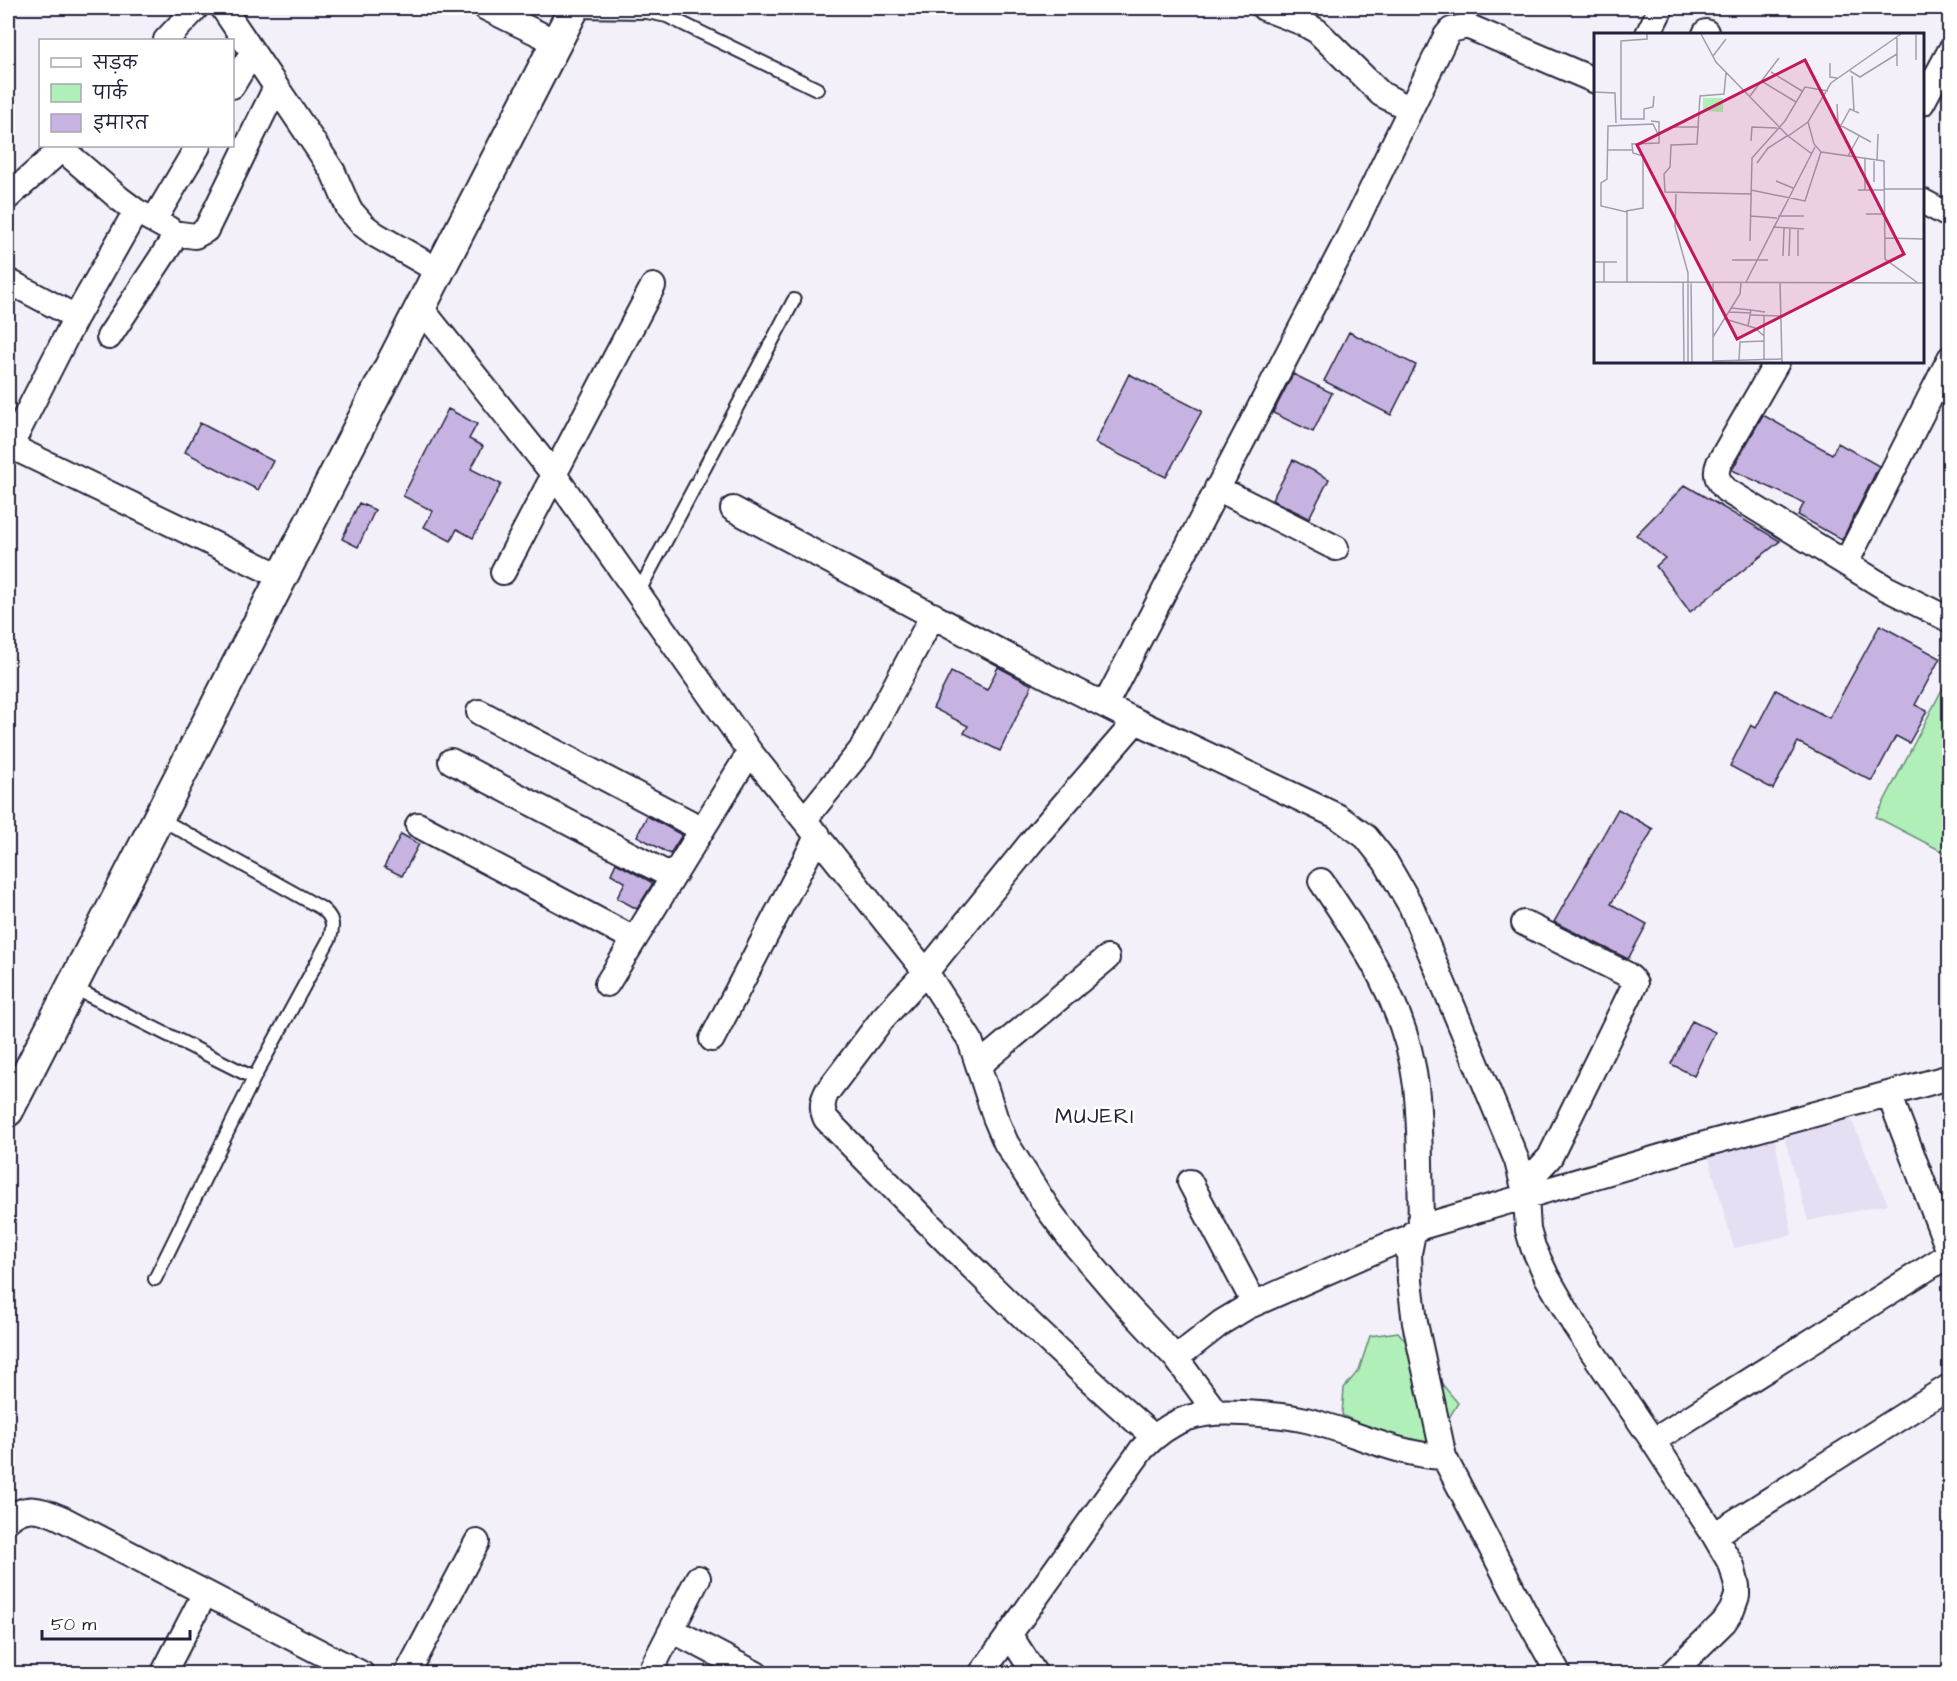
<svg xmlns="http://www.w3.org/2000/svg" width="1957" height="1681" viewBox="0 0 1957 1681" font-family="'Architects Daughter','Playpen Sans Deva',sans-serif">
<style>
.built{fill:#e6def2}
.green{fill:#b0f0b8;stroke:#69897a;stroke-width:1.5}
.building{fill:#c7b3e2;stroke:#22223b;stroke-width:1.5}
.lines{fill:none;stroke-linecap:round;stroke-linejoin:round}
.service-casing{stroke:#22223b;stroke-width:16}
.minor-casing{stroke:#22223b;stroke-width:28}
.tertiary-casing{stroke:#22223b;stroke-width:34}
.service{stroke:#fff;stroke-width:12}
.minor{stroke:#fff;stroke-width:24}
.tertiary{stroke:#fff;stroke-width:30}
.labels{text-anchor:middle;dominant-baseline:central;stroke-width:5;stroke-linejoin:round;paint-order:stroke}
.neighbourhood-label{font-size:21px;letter-spacing:1.5px;fill:#22223b;stroke:#fff}
.inset-road{fill:none;stroke:#a09ead;stroke-width:1.5}
.view{fill:#c2185b;fill-opacity:0.15;stroke:#c2185b;stroke-width:3}
.inset-edge{fill:none;stroke:#22223b;stroke-width:3}
</style>
<rect width="100%" height="100%" fill="#f4f0f9"/>
<filter id="ink" filterUnits="userSpaceOnUse"><feTurbulence type="fractalNoise" baseFrequency=".0167" numOctaves="2"/><feDisplacementMap in="SourceGraphic" scale="12" xChannelSelector="R" yChannelSelector="G"/><feConvolveMatrix kernelMatrix="1 2 1 2 8 2 1 2 1" color-interpolation-filters="sRGB"/></filter>
<g filter="url(#ink)">
<!-- built -->
<path class="built" d="M 1849,1115 L 1888,1204 L 1808,1221 L 1784,1136 Z
M 1774,1134 L 1792,1235 L 1734,1248 L 1708,1155 Z"/>
<!-- green -->
<path class="green" d="M 1949,676 L 1950,855 L 1949,855 L 1876,817 Z
M 1398,1332 L 1458,1403 L 1444,1426 L 1442,1447 L 1397,1442 L 1342,1415 L 1344,1388 L 1359,1370 L 1370,1336 Z"/>
<!-- building -->
<path class="building" d="M 1349,332 L 1416,365 L 1391,415 L 1324,381 Z
M 1129,374 L 1202,411 L 1166,477 L 1095,443 Z
M 1293,374 L 1332,393 L 1313,432 L 1273,413 Z
M 448,409 L 477,424 L 469,439 L 483,446 L 471,469 L 501,484 L 473,538 L 457,529 L 451,541 L 424,527 L 433,511 L 403,496 Z
M 1763,415 L 1832,454 L 1838,443 L 1879,466 L 1842,540 L 1798,515 L 1804,503 L 1732,470 Z
M 200,423 L 273,461 L 258,490 L 185,452 Z
M 1293,460 L 1329,479 L 1309,518 L 1272,500 Z
M 1685,485 L 1780,541 L 1690,612 L 1656,566 L 1665,558 L 1636,535 Z
M 359,503 L 375,510 L 358,547 L 342,539 Z
M 1880,625 L 1940,658 L 1915,705 L 1927,711 L 1909,743 L 1896,736 L 1872,781 L 1798,742 L 1773,789 L 1730,766 L 1751,725 L 1756,728 L 1776,690 L 1829,718 Z
M 998,667 L 1032,685 L 1000,751 L 964,733 L 968,726 L 933,708 L 951,672 L 987,690 Z
M 1618,809 L 1653,829 L 1611,904 L 1647,924 L 1628,959 L 1554,922 Z
M 647,816 L 682,835 L 670,854 L 637,836 Z
M 401,834 L 419,844 L 402,876 L 384,867 Z
M 616,863 L 653,883 L 637,909 L 617,898 L 625,882 L 611,874 Z
M 1692,1021 L 1715,1032 L 1694,1076 L 1671,1064 Z"/>
<g class="lines">
<!-- service casing -->
<g class="service-casing">
<path id="service" d="M 574,11 L 647,12 L 667,16 L 817,89
M 638,593 L 794,300
M 72,987 L 254,1078
M 155,1279 L 254,1078 L 330,938 C 334,925 333,917 321,908 L 159,818"/>
</g>
<!-- minor casing -->
<g class="minor-casing">
<path id="minor" d="M 223,8 L 320,152 L 333,172 L 349,209 L 363,225 L 376,235 L 439,271
M 486,8 L 556,42
M 1264,8 L 1303,23 L 1317,31 L 1381,94 L 1410,109
M 1648,34 L 1661,8
M 1705,34 L 1706,32
M 166,40 L 196,8
M 232,86 L 252,53
M 1922,103 L 1950,51
M 62,149 L 120,199 L 136,211 L 169,229 L 173,233 L 171,243 L 109,337
M 8,197 L 65,146
M 1922,201 L 1950,216
M 154,220 L 198,146
M 173,233 L 195,236 L 206,230 L 276,87
M 8,281 L 76,317
M 420,307 L 555,476 L 750,752 L 926,972 L 970,1040 L 995,1117 L 1006,1143 L 1048,1209 L 1075,1245 L 1128,1307 L 1176,1358 L 1215,1411
M 1777,362 L 1719,463 C 1714,475 1718,481 1726,490 L 1886,588 L 1950,620
M 8,445 L 282,577
M 10,447 L 76,317 L 136,211
M 1217,488 L 1336,548
M 733,509 L 1019,662 L 1136,721 L 1337,816 L 1366,837 L 1385,861 L 1411,906 L 1517,1161 L 1526,1196 L 1528,1230 L 1533,1247 L 1547,1277 L 1575,1326 L 1653,1441 L 1714,1535 L 1732,1566 L 1737,1586 L 1737,1596 L 1732,1610 L 1724,1622 L 1671,1674
M 1846,563 L 1950,358
M 503,572 L 653,286
M 1105,705 L 1348,238 L 1446,36 L 1451,30 L 1467,26 L 1596,81
M 479,712 L 702,829
M 1136,721 L 1033,840 L 926,972 L 883,1018 L 827,1092 C 822,1101 821,1109 826,1119 C 932,1228 1039,1337 1154,1437
M 451,761 L 673,877
M 805,819 L 861,750 L 933,615
M 418,825 L 634,939
M 1321,881 C 1364,944 1407,1008 1416,1086 C 1421,1132 1420,1180 1421,1227
M 607,984 L 750,752
M 712,1039 L 818,835
M 979,1065 L 1107,958
M 1889,1094 L 1950,1254
M 1522,1178 L 1539,1169 L 1550,1157 L 1635,984 L 1631,978 L 1626,974 L 1524,923
M 1190,1182 L 1254,1303
M 1176,1358 L 1222,1322 L 1247,1307 L 1388,1245 L 1411,1237
M 1653,1441 L 1950,1254
M 8,1520 C 25,1504 41,1509 61,1518 L 362,1674
M 1714,1535 L 1950,1386
M 672,1630 L 756,1674
M 1009,1634 L 1035,1674
M 163,1674 L 205,1593
M 407,1674 L 477,1542
M 649,1674 L 698,1578
M 981,1674 L 1142,1449 C 1172,1418 1199,1410 1242,1413 C 1263,1414 1285,1415 1306,1420 C 1352,1431 1396,1455 1444,1457
M 1559,1674 L 1527,1617 L 1444,1457 L 1415,1323 L 1410,1281 L 1409,1253 L 1413,1233 L 1421,1227 L 1705,1144 L 1950,1077"/>
</g>
<!-- tertiary casing -->
<g class="tertiary-casing">
<path id="tertiary" d="M 8,1111 L 574,8"/>
</g>
<!-- service -->
<use href="#service" class="service"/>
<!-- minor -->
<use href="#minor" class="minor"/>
<!-- tertiary -->
<use href="#tertiary" class="tertiary"/>
</g>
</g>
<g class="labels">
<!-- neighbourhood labels -->
<g class="neighbourhood-label">
<text x="1095" y="1116">MUJERI</text>
</g>
</g>
<!-- overview -->
<g transform="translate(1594 33)">
<rect width="330" height="330" fill="#f4f0f9"/>
<path d="M 109,65 L 129,65 L 129,79 L 109,78 Z" fill="#b0f0b8"/>
<path class="inset-road" d="M 53,1 L 53,6 L 27,8 L 27,86 L 50,86 L 50,76 L 59,74 L 60,63M 107,1 L 122,29 L 194,103 L 214,89 L 237,50 L 307,1M 303,3 L 303,33M 119,23 L 132,6M 322,27 L 322,2M 236,30 L 236,44 L 243,45M 256,38 L 266,44 L 303,21M 177,39 L 208,58M 132,40 L 130,61 L 106,63 L 103,111 L 77,112 L 76,134 L 70,141 L 71,159 L 157,161M 258,43 L 260,78M 169,49 L 202,69M 0,59 L 21,60 L 22,90M 156,63 L 185,25M 243,71 L 244,91 L 277,109M 214,89 L 220,111 L 227,119 L 290,128 L 291,226 L 324,250M 79,94 L 105,94M 246,94 L 256,76 L 265,80M 194,103 L 218,121M 157,108 L 158,94 L 183,95M 14,117 L 38,117M 254,123 L 265,103M 271,126 L 271,157M 283,128 L 284,101M 163,130 L 174,115 L 193,103M 182,148 L 199,155M 280,149 L 280,128M 291,156 L 330,156M 157,157 L 211,168 L 227,119M 264,157 L 291,157M 82,161 L 81,193 L 94,240 L 94,329M 32,178 L 49,175 L 49,123 L 39,120 L 38,111 L 65,110 L 65,89 L 57,88M 272,181 L 291,181M 156,183 L 183,185M 184,183 L 210,183M 179,194 L 210,196M 291,205 L 330,206M 156,208 L 158,125 L 191,88 L 211,54 L 234,58M 189,223 L 190,195M 195,223 L 196,195M 204,223 L 204,196M 138,227 L 174,227M 0,229 L 23,229M 0,249 L 330,250M 10,249 L 10,229M 33,249 L 33,179 L 7,173 L 7,150 L 13,146 L 14,93 L 59,91 L 65,103M 89,249 L 90,329M 97,249 L 98,329M 119,249 L 119,329M 152,249 L 221,114M 186,249 L 188,329M 137,275 L 157,277M 135,279 L 157,280M 157,282 L 187,283M 131,286 L 161,295 L 170,303M 154,293 L 157,277 L 171,279M 119,304 L 146,261 L 147,249M 170,326 L 170,283M 145,327 L 146,309 L 170,308M 119,328 L 188,326"/>
<path class="view" d="M 211,27 L 310,221 L 143,306 L 43,112 Z"/>
<rect width="330" height="330" class="inset-edge"/>
</g>
<!-- margin -->
<rect width="1957" height="1681" fill="none" stroke="#fff" stroke-width="30"/>
<rect x="15" y="15" width="1927" height="1651" fill="none" stroke="#22223b" stroke-width="2" filter="url(#ink)"/>
<!-- legend -->
<rect x="39" y="39" width="195" height="108" fill="#ffffff" stroke="#a7a7b1" stroke-width="1.5"/>
<rect x="51" y="58" width="30" height="9" fill="#ffffff" stroke="#a7a7b1" stroke-width="1.5"/>
<text x="93" y="69" font-size="18" fill="#22223b">सड़क</text>
<rect x="51" y="84" width="30" height="18" fill="#b0f0b8" stroke="#a7a7b1" stroke-width="1.5"/>
<text x="93" y="99" font-size="18" fill="#22223b">पार्क</text>
<rect x="51" y="114" width="30" height="18" fill="#c7b3e2" stroke="#a7a7b1" stroke-width="1.5"/>
<text x="93" y="129" font-size="18" fill="#22223b">इमारत</text>
<!-- scale -->
<path d="M42 1630v9h148v-9" fill="none" stroke="#22223b" stroke-width="3"/>
<text x="51" y="1630" font-size="18" fill="#22223b" stroke="#ffffff" stroke-width="4.5" paint-order="stroke">50 m</text>
</svg>
